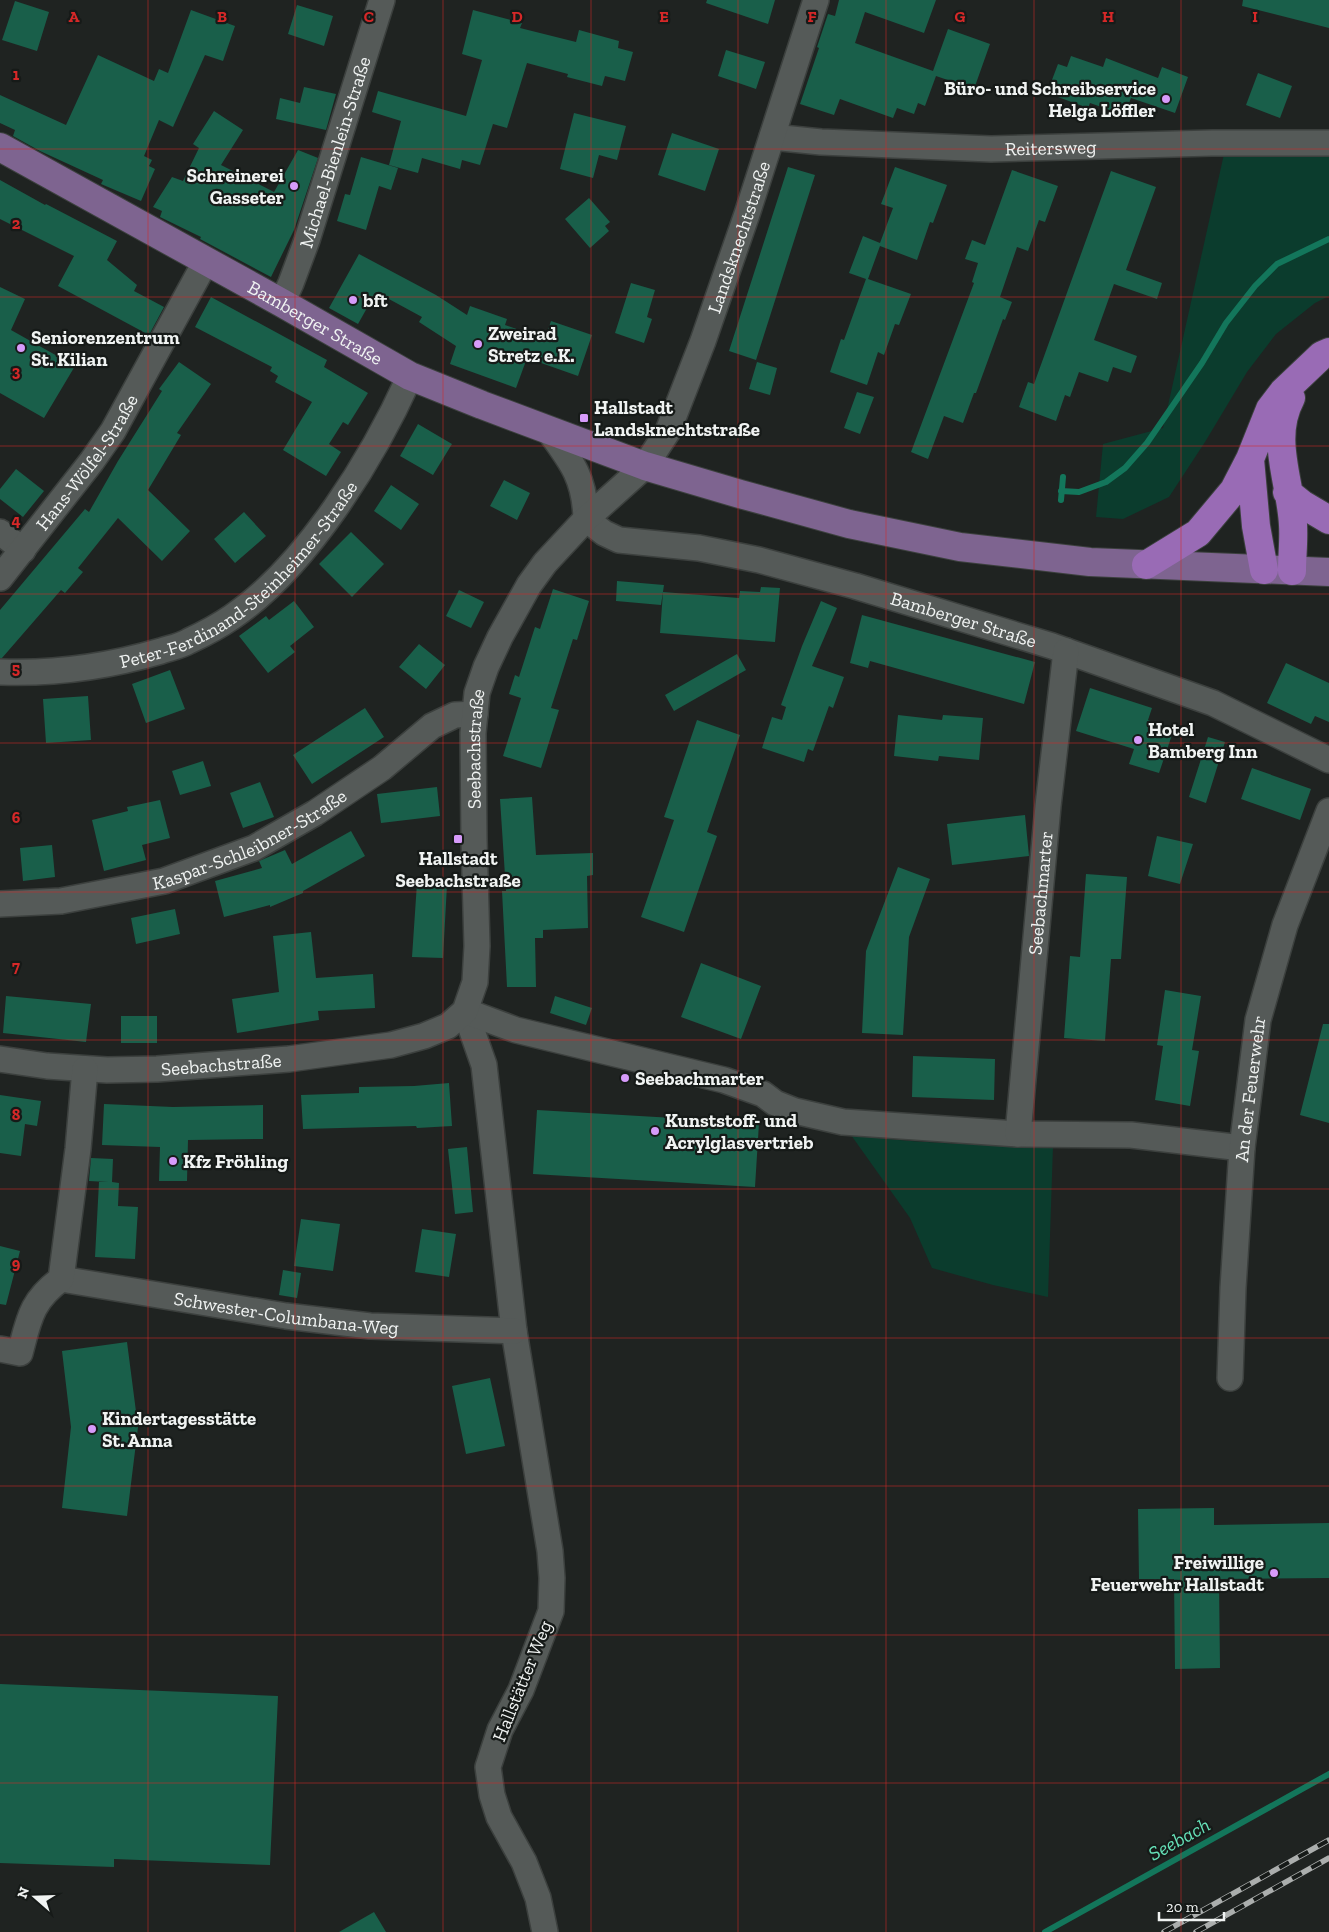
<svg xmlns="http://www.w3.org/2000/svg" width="1329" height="1932" viewBox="0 0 1329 1932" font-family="'Zilla Slab',serif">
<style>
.green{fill:#0b3c2d}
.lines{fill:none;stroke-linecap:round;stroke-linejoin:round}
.stream{stroke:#13765b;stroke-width:6}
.building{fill:#195f4a}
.minor-casing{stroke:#3c403e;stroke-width:28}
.major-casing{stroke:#3c403e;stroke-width:30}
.highway-casing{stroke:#3c403e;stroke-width:30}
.minor{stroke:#555a58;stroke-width:25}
.major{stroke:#7e6490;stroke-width:28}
.highway{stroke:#996bb5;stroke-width:28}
.rail-casing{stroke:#abaead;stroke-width:5.5}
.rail{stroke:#161a18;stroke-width:4;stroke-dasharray:11;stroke-linecap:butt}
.grid{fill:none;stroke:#d62828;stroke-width:1;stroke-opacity:0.55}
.poi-dot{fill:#d69bfa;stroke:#161a18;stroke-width:2}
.labels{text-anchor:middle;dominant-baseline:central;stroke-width:4.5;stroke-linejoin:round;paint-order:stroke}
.poi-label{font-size:19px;font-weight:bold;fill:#f0f3f2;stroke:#161a18;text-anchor:start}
.street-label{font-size:19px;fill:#f0f3f2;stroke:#161a18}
.water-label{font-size:20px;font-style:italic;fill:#66e2b9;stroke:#161a18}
.grid-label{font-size:16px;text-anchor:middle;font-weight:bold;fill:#d62828;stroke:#161a18;stroke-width:4.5;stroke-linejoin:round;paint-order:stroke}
</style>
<rect width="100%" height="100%" fill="#1f2321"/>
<!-- green -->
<path class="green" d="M 1226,145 L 1329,146 L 1329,296 L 1315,303 L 1276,334 L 1247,372 L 1205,442 L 1169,497 L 1123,519 L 1096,517 L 1103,444 L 1163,428 Z
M 851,1135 C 918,1144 986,1145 1053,1146 L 1048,1297 L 993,1285 L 932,1268 L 910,1218 Z"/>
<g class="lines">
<!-- stream -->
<path class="stream" d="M 1061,491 L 1079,492 L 1106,482 L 1125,468 L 1147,443 L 1202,363 L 1226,323 L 1255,286 L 1277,264 L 1329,239
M 1061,500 L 1063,477
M 1045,1932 L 1329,1774"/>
</g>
<!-- building -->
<path class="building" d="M 707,0 L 775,0 L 768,24 L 706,3 Z
M 839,0 L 936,0 L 924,33 L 865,12 L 855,43 L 933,71 L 948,29 L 990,44 L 974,89 L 936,76 L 925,106 L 918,103 L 914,114 L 897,108 L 893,118 L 840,99 L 834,115 L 800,104 L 819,48 L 817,47 L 828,14 L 835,16 Z
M 1243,0 L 1329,0 L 1329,28 L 1242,6 Z
M 15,1 L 49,12 L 37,51 L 2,40 Z
M 297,5 L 333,16 L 324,46 L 288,34 Z
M 191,10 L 235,26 L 223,61 L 205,55 L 173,127 L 159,120 L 144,156 L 152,160 L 149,166 L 155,169 L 141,201 L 101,184 L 103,180 L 40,151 L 13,136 L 15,130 L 0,123 L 0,95 L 66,125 L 98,55 L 154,81 L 159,69 L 168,73 Z
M 473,10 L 522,23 L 520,28 L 576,42 L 579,30 L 619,41 L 618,48 L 633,52 L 625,81 L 605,76 L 602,86 L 567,77 L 568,74 L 527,63 L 507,128 L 493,124 L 480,165 L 462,160 L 460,169 L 422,158 L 418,173 L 389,165 L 401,121 L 372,112 L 378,91 L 466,116 L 482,60 L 462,54 Z
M 726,50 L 765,62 L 756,89 L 718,76 Z
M 1071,56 L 1103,67 L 1106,58 L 1158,78 L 1162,67 L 1188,77 L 1175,113 L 1131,98 L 1124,115 L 1090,103 L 1088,108 L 1047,93 L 1058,64 L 1067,67 Z
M 1258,73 L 1292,86 L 1280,118 L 1246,105 Z
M 304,87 L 336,94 L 326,130 L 276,119 L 280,98 L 300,103 Z
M 214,111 L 243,130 L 221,165 L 274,192 L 298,150 L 318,158 L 294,230 L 271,277 L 200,239 L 201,237 L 160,217 L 162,211 L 153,207 L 172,177 L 183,181 L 199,148 L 193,144 Z
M 574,113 L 626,126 L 617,160 L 599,155 L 593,178 L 560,169 Z
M 672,133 L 719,149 L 705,191 L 658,175 Z
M 361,157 L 398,168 L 391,190 L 379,186 L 366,230 L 337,221 L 345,194 L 350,195 Z
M 788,167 L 815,175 L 756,360 L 729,351 Z
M 895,167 L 947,185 L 933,223 L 930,222 L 917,260 L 880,246 L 868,279 L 911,294 L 899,325 L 895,324 L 884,355 L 878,352 L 867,385 L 830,372 L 841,339 L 844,340 L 866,279 L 849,273 L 863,236 L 880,243 L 893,208 L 881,204 Z
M 1012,170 L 1058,186 L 1045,222 L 1039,220 L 1028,251 L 1017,247 L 1000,297 L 1012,302 L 1005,320 L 1003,319 L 976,393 L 974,393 L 963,423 L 944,416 L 928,459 L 911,452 L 974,283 L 972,282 L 978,263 L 965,259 L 972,240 L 985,245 Z
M 1111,171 L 1156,187 L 1126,270 L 1162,283 L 1157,299 L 1114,284 L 1094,340 L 1137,356 L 1131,373 L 1113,367 L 1108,382 L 1079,372 L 1070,397 L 1065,395 L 1056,421 L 1019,407 L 1028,382 L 1034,384 Z
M 0,180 L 45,205 L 46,204 L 117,241 L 107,260 L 137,285 L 134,291 L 164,307 L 149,335 L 58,286 L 74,256 L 0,219 Z
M 589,198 L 610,222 L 605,226 L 609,231 L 590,248 L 565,219 Z
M 359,254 L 436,295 L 467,315 L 470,306 L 507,319 L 505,325 L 545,339 L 551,321 L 592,335 L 578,376 L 527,358 L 516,388 L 450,364 L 456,346 L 419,322 L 422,317 L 376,292 L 358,324 L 329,308 Z
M 631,283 L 655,290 L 647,317 L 652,319 L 644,343 L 615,333 Z
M 0,287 L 25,299 L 11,330 L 75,366 L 44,418 L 0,393 Z
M 211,297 L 327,360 L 324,367 L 368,393 L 348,425 L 343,422 L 329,444 L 341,452 L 326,476 L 283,450 L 312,402 L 275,382 L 278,376 L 270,371 L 272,367 L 195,327 Z
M 179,362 L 211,384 L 177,433 L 181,435 L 148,490 L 190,531 L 162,561 L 118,518 L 78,568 L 83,572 L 65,593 L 61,590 L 2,658 L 0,658 L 0,610 L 85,509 L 89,512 L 118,461 L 162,391 L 159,389 Z
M 757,362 L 777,368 L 770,395 L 749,389 Z
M 857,392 L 874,397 L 860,434 L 844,428 Z
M 418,424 L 452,444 L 433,475 L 400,456 Z
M 16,469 L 44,491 L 23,517 L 0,499 L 0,489 Z
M 504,480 L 530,493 L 517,520 L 490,506 Z
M 391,485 L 419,504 L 401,530 L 374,511 Z
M 244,512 L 266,536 L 235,563 L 214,539 Z
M 351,532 L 384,564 L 352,597 L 319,564 Z
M 617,581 L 664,585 L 661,605 L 616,601 Z
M 761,587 L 780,588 L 775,642 L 660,633 L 663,592 L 739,598 L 740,591 L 760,592 Z
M 553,589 L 589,601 L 577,640 L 573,639 L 551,708 L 559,710 L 541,768 L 503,756 L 521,698 L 509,694 L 515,675 L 519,677 L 535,627 L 540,629 Z
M 459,590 L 484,602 L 471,628 L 446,616 Z
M 294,601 L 314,627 L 290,646 L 295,652 L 268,673 L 239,636 L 266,616 L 269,620 Z
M 821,601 L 837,608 L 812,666 L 844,677 L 833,708 L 829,706 L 813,751 L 808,749 L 804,762 L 762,748 L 772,717 L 782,720 L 786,707 L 781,705 L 802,646 Z
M 862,615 L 1035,662 L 1024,704 L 870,661 L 868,668 L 850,663 Z
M 419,644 L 445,665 L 426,689 L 399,667 Z
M 737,654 L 746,670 L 674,711 L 665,695 Z
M 1286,663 L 1329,683 L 1329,722 L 1315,716 L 1311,724 L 1267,703 Z
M 170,670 L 185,709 L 146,723 L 132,684 Z
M 1090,688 L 1152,708 L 1148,720 L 1174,729 L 1159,773 L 1129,764 L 1134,749 L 1076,731 Z
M 88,696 L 91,740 L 46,743 L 43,699 Z
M 365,708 L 384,737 L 312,784 L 293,755 Z
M 898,715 L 942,720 L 943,715 L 983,718 L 979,760 L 939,756 L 938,761 L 894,756 Z
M 697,720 L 740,735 L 707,832 L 717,836 L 684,932 L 641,917 L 674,820 L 664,817 Z
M 1208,737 L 1225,742 L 1206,803 L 1189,797 Z
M 203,761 L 211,786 L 180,795 L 172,771 Z
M 1252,768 L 1311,789 L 1300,820 L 1241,799 Z
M 260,782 L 274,817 L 243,828 L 230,793 Z
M 437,787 L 440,816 L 381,823 L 377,794 Z
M 532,797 L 536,855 L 593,853 L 593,875 L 587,876 L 588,928 L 543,930 L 543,938 L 535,938 L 536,987 L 507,987 L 502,891 L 506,891 L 500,799 Z
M 160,800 L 170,838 L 142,845 L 146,860 L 104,871 L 92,820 L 128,811 L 127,807 Z
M 1025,815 L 1029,856 L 952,865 L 947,824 Z
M 351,831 L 365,856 L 303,891 L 303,893 L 270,907 L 270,905 L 224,917 L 215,881 L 262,868 L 259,861 L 285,850 L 292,864 Z
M 1157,836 L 1193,844 L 1180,884 L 1148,876 Z
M 52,845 L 55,877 L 23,881 L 20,848 Z
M 898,867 L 930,879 L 909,937 L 903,1035 L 862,1033 L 866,951 Z
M 1086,874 L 1127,877 L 1121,959 L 1111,959 L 1105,1041 L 1064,1038 L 1070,956 L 1080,957 Z
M 417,883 L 447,885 L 443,958 L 412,957 Z
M 175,909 L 180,934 L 136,944 L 131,918 Z
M 311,932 L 316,978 L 373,974 L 375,1008 L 318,1011 L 319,1020 L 237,1033 L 232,999 L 279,992 L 273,936 Z
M 701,963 L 761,986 L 741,1039 L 681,1017 Z
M 1165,990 L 1201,996 L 1192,1050 L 1199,1051 L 1190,1106 L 1155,1100 L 1163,1046 L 1157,1045 Z
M 6,996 L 91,1004 L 86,1042 L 3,1033 Z
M 555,996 L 592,1008 L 586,1025 L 550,1013 Z
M 121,1016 L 157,1016 L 157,1043 L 121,1043 Z
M 1323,1024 L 1329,1024 L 1329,1123 L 1300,1115 Z
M 913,1056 L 995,1059 L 994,1100 L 912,1097 Z
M 449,1083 L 452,1126 L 417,1128 L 416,1126 L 303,1129 L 301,1095 L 359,1093 L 359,1087 L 414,1086 Z
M 0,1095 L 41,1101 L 37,1126 L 25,1124 L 21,1156 L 0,1153 Z
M 104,1104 L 173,1107 L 263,1105 L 263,1139 L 188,1140 L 187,1181 L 159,1181 L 160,1147 L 102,1145 Z
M 537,1110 L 759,1123 L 755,1187 L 533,1174 Z
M 467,1147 L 473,1212 L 455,1214 L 448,1149 Z
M 91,1158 L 113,1159 L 112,1182 L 119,1183 L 118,1206 L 138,1207 L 135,1259 L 95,1257 L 99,1182 L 108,1182 L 89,1181 Z
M 301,1219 L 340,1224 L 333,1271 L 294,1266 Z
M 422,1229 L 456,1234 L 449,1277 L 415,1272 Z
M 0,1246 L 20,1251 L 6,1305 L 0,1304 Z
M 283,1270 L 301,1273 L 297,1298 L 279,1295 Z
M 127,1342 L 138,1427 L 127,1516 L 62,1508 L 71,1427 L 62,1351 Z
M 490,1378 L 505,1446 L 466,1454 L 452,1386 Z
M 1214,1508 L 1214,1525 L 1329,1523 L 1329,1578 L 1219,1579 L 1220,1668 L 1175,1669 L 1174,1579 L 1139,1579 L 1138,1509 Z
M 0,1684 L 278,1696 L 270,1865 L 114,1859 L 114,1867 L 0,1863 Z
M 374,1912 L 386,1932 L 339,1932 Z"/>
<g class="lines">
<!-- minor casing -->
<g class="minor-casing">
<g id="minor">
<path id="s1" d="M 772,137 L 821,142 L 991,149 L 1212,143 L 1329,143"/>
<path id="s2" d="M 282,303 L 291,283 L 307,240 L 382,0"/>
<path d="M 549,431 C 572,462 585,479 586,519"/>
<path id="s3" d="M 586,519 L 604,533 L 619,540 L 699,548 L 759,560 L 855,586 L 1052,646 L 1213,703 L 1329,760"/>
<path d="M 0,532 L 23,550"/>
<path id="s4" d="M 0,578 L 92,461 L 113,431 L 206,261"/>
<path id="s5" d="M 0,672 C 53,674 110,666 161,651 C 170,648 181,646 189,641 C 204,634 219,626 232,617 C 307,566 373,458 410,376"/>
<path id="s6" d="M 0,904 L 61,901 L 164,881 L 254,848 L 315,813 L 382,768 L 432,726 L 455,715 L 475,714"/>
<path d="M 465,1011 L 484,1065 L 514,1331 L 550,1551 L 552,1578 L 551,1611 L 521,1690 L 500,1730 L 488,1767 L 492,1795 L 499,1817 L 524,1862 L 538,1898 L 545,1932"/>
<path d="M 465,1011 L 516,1030 L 724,1080 L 763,1094 L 775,1103 L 795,1111 L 843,1122 L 1018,1134 L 1131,1135 L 1242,1148"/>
<path id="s7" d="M 0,1059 L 47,1066 L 107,1070 L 157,1069 L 289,1059 L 391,1045 L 424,1036 L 448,1026 L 465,1011 L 475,982 L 477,946 L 474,839 L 473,733 L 477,693 L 486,667 L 500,637 L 529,585 L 545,563 L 586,519 L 645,466 L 668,431 L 703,341 L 747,214 L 816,0"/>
<path id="s8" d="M 1018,1134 L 1048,806 L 1066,651"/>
<path id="s9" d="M 61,1279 L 286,1316 L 370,1326 L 514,1331"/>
<path d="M 0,1349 L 20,1353 C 29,1319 31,1301 61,1279 L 78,1149 L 85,1069"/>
<path id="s10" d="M 1230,1378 L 1233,1288 L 1242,1148 L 1258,1020 L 1285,925 L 1329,811"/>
</g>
</g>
<!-- major casing -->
<g class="major-casing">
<g id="major">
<path id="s11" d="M 0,147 L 282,303 L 410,376 L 482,405 L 645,466 L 740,494 L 849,524 L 960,547 L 1090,562 L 1329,572"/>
</g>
</g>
<!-- highway casing -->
<g class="highway-casing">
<path id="highway" d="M 1291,398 C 1269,439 1291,482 1293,525 C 1294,540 1292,556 1292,571
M 1287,492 L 1302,504 L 1329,520
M 1146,565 L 1198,533 L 1234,490 L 1250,459
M 1264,570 L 1256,526 L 1250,459 L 1270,409 L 1283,392 L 1322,355 L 1329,352"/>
</g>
<!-- minor -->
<use href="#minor" class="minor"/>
<!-- major -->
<use href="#major" class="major"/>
<!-- highway -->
<use href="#highway" class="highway"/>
<!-- rail casing -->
<g class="rail-casing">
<path id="rail" d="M 1164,1932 L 1329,1840
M 1196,1932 L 1329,1858"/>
</g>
<!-- rail -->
<use href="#rail" class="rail"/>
</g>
<!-- grid -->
<path class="grid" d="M 148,0 L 148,1932M 295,0 L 295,1932M 443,0 L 443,1932M 591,0 L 591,1932M 738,0 L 738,1932M 886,0 L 886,1932M 1034,0 L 1034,1932M 1181,0 L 1181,1932M 0,149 L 1329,149M 0,297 L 1329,297M 0,446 L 1329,446M 0,594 L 1329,594M 0,743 L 1329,743M 0,892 L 1329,892M 0,1040 L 1329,1040M 0,1189 L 1329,1189M 0,1338 L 1329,1338M 0,1486 L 1329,1486M 0,1635 L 1329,1635M 0,1783 L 1329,1783"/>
<!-- markers -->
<g class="poi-dot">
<circle cx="1166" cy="99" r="5"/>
<circle cx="294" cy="186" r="5"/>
<circle cx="353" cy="300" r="5"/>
<circle cx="478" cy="344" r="5"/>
<circle cx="21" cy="348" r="5"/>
<rect x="579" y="413" width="10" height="10" rx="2.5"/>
<circle cx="1138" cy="740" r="5"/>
<rect x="453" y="834" width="10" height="10" rx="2.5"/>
<circle cx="625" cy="1078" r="5"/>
<circle cx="655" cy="1131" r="5"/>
<circle cx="173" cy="1161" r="5"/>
<circle cx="92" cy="1429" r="5"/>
<circle cx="1274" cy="1573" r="5"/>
</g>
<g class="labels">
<!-- poi labels -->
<g class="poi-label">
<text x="1156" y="88" text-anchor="end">Büro- und Schreibservice<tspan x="1156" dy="22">Helga Löffler</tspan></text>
<text x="284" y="175" text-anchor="end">Schreinerei<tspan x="284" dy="22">Gasseter</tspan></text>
<text x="363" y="300">bft</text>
<text x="488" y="333">Zweirad<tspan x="488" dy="22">Stretz e.K.</tspan></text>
<text x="31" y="337">Seniorenzentrum<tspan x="31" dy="22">St. Kilian</tspan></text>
<text x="594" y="407">Hallstadt<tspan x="594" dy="22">Landsknechtstraße</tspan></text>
<text x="1148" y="729">Hotel<tspan x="1148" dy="22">Bamberg Inn</tspan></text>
<text x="458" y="858" text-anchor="middle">Hallstadt<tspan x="458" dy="22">Seebachstraße</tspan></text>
<text x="635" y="1078">Seebachmarter</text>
<text x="665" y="1120">Kunststoff- und<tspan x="665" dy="22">Acrylglasvertrieb</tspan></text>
<text x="183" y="1161">Kfz Fröhling</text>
<text x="102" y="1418">Kindertagesstätte<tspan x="102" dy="22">St. Anna</tspan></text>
<text x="1264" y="1562" text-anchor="end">Freiwillige<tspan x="1264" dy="22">Feuerwehr Hallstadt</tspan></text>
</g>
<!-- street labels -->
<g class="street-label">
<text stroke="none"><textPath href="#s1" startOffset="279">Reitersweg</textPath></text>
<text stroke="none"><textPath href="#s2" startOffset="160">Michael-Bienlein-Straße</textPath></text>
<text stroke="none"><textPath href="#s7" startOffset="1331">Landsknechtstraße</textPath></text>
<text stroke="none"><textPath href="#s11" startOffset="361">Bamberger Straße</textPath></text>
<text stroke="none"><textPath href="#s4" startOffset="145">Hans-Wölfel-Straße</textPath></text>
<text stroke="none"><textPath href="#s5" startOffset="272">Peter-Ferdinand-Steinheimer-Straße</textPath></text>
<text stroke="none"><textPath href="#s3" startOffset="394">Bamberger Straße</textPath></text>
<text stroke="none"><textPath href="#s7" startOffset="740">Seebachstraße</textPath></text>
<text stroke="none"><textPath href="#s6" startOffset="261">Kaspar-Schleibner-Straße</textPath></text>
<text stroke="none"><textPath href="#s8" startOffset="242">Seebachmarter</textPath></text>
<text stroke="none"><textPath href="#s7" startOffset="222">Seebachstraße</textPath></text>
<text stroke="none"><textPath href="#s10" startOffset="290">An der Feuerwehr</textPath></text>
<text stroke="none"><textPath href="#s9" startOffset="228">Schwester-Columbana-Weg</textPath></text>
<text transform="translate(522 1681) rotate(-68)">Hallstätter Weg</text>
</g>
<!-- water labels -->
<g class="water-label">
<text transform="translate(1179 1839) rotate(-29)">Seebach</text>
</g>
</g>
<g class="grid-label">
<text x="74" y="22">A</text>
<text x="222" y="22">B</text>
<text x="369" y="22">C</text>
<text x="517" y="22">D</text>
<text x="664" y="22">E</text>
<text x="812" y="22">F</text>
<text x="960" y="22">G</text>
<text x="1108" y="22">H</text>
<text x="1255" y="22">I</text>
<text x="16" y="80">1</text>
<text x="16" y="229">2</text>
<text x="16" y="377">3</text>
<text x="16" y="526">4</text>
<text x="16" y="674">5</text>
<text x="16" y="823">6</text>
<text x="16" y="972">7</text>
<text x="16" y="1120">8</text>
<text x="16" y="1269">9</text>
</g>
<!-- north arrow -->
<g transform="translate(35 1897) rotate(290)" stroke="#161a18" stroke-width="4" paint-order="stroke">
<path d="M0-4L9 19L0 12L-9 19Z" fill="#f0f3f2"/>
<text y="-8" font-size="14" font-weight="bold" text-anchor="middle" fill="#f0f3f2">N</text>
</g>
<!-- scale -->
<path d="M1159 1912v8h65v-8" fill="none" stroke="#f0f3f2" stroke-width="2.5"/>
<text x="1166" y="1912" font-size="15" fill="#f0f3f2" stroke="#161a18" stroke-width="4" paint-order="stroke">20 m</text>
</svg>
